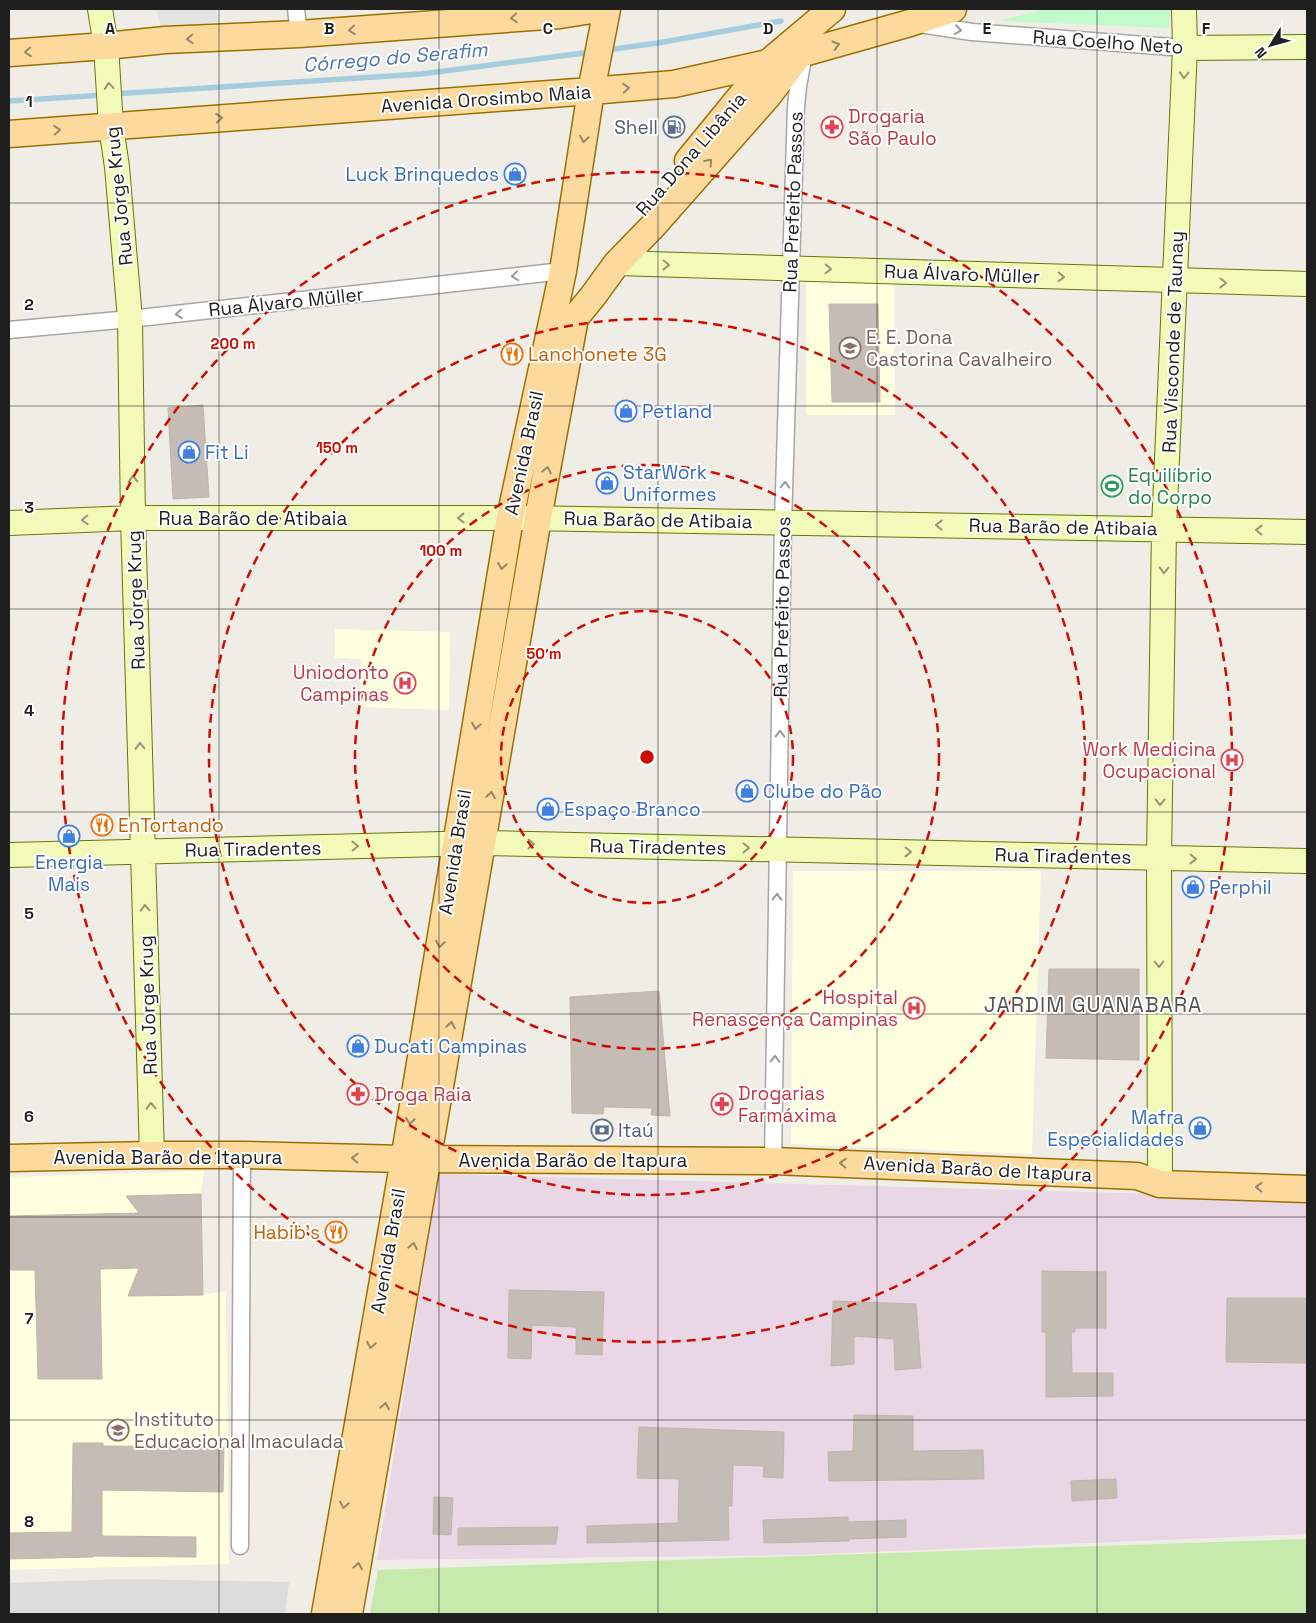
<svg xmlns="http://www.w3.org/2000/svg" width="1316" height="1623" viewBox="0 0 1316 1623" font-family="'Space Grotesk',sans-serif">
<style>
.residential{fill:#dddcdc}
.industrial{fill:#e9d7e5}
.education{fill:#fdffdf}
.grass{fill:#c6eaab}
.park{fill:#c3facb}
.parking{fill:#e3e3e3}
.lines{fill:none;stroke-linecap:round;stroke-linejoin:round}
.stream{stroke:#a6cdde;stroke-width:5.5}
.building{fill:#c5bcb5;stroke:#c2b5a8}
.street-casing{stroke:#a6a6a6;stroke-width:19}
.secondary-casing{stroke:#647804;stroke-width:26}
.primary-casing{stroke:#9a7100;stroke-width:29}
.street{stroke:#fff;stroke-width:16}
.secondary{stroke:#f2faba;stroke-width:24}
.primary{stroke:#fcda9e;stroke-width:26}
.oneway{stroke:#998665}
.oneway2{stroke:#9a9a9a}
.oneway3{stroke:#939774}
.grid{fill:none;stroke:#1f1f1f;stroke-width:1;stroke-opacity:0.55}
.ring{fill:none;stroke:#ce0d00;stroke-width:2.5;stroke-dasharray:9 6}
.labels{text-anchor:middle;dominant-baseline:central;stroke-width:4;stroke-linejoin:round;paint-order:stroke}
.street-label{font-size:19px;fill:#1f1f1f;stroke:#fff}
.health-label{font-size:19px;fill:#be3a42;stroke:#fff;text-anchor:start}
.service-label{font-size:19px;fill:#4e5e75;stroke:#fff;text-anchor:end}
.shop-label{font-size:19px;fill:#366cbe;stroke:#fff;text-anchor:start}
.education-label{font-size:19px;fill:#785e54;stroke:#fff;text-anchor:start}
.food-label{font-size:19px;fill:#c56008;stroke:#fff;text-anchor:start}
.leisure-label{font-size:19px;fill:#27864d;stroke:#fff;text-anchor:start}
.water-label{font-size:20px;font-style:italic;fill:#4b77b0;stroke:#fff}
.quarter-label{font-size:21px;letter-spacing:1px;fill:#525252;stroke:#fff}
.grid-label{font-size:16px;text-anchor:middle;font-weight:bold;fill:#1f1f1f;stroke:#fff;stroke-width:4;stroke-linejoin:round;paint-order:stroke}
.centre{fill:#ce0d00;stroke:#fff;stroke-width:2.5}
.ring-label{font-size:15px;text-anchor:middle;font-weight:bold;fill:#ce0d00;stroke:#fff;stroke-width:4;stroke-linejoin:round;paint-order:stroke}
</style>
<rect width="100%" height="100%" fill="#f0ede6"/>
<!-- residential -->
<path class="residential" d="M 126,1579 L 289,1582 L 285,1614 L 9,1614 L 9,1583 Z"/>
<!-- industrial -->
<path class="industrial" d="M 439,1174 L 1307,1198 L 1307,1534 L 797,1555 L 377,1560 Z"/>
<!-- education -->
<path class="education" d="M 806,279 L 894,282 L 895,415 L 806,415 Z
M 335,629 L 450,632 L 449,710 L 360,707 L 361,659 L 335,658 Z
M 793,871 L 1041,871 L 1032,1154 L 791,1144 Z
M 204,1171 L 201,1194 L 203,1295 L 226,1291 L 229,1564 L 9,1570 L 9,1177 Z"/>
<!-- grass -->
<path class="grass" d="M 1307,1539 L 1307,1614 L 370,1614 L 378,1570 Z"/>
<!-- park -->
<path class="park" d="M 1044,9 L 1170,9 L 1169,28 L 998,21 Z"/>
<!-- parking -->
<path class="parking" d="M 156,9 L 216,9 L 219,22 L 161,28 Z"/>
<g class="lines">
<!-- stream -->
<path class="stream" d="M 606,50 L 658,43 L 781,21
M 113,94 L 421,74 L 592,52
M 9,101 L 104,95"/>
</g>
<!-- building -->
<path class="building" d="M 829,304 L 878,304 L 880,402 L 832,402 Z
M 203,405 L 209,497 L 173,499 L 168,408 Z
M 1049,969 L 1139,969 L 1139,1060 L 1046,1058 Z
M 659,991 L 670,1116 L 651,1115 L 652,1108 L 604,1107 L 603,1114 L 572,1113 L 570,997 Z
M 201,1194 L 203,1295 L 128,1296 L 139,1268 L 100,1269 L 102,1379 L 38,1379 L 35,1270 L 9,1270 L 9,1216 L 139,1213 L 126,1196 Z
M 1042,1271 L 1106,1272 L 1106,1328 L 1075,1328 L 1075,1332 L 1071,1332 L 1072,1373 L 1113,1373 L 1113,1396 L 1046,1397 L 1046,1332 L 1042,1332 Z
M 509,1290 L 604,1292 L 602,1355 L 576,1354 L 576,1327 L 532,1325 L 531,1359 L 508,1358 Z
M 1227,1298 L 1307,1298 L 1307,1363 L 1226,1362 Z
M 833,1301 L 916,1304 L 921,1368 L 895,1370 L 894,1339 L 854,1336 L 854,1364 L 831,1366 Z
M 854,1415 L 913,1416 L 913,1451 L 983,1450 L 984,1479 L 829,1481 L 828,1452 L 853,1451 Z
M 639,1427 L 784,1432 L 783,1478 L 763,1477 L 764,1466 L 733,1465 L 732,1506 L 728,1506 L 729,1540 L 587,1543 L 587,1526 L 678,1523 L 679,1479 L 637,1478 Z
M 73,1443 L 103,1443 L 103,1446 L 224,1447 L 223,1492 L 102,1490 L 102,1536 L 196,1537 L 196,1557 L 93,1556 L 93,1557 L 9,1559 L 9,1533 L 72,1532 Z
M 1116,1479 L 1117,1498 L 1072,1501 L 1071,1481 Z
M 434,1497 L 453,1498 L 451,1535 L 433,1534 Z
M 848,1517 L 848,1522 L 906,1520 L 906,1537 L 849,1539 L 849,1541 L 764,1543 L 763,1520 Z
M 558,1527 L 556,1544 L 458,1545 L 458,1528 Z"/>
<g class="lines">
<!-- street casing -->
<g class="street-casing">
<path id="street" d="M 296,9 L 299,34
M 920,24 L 972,32 L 1185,48
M 9,330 L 130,319 L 563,271
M 773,1161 L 783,523 L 796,107 L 798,86 L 804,54
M 240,1546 L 242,1155"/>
</g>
<!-- secondary casing -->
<g class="secondary-casing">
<path id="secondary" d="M 100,9 L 106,46 L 111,126 L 117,167 L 130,319 L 133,518 L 152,1155
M 1185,48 L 1307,47
M 617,263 L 1307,284
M 9,523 L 133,518 L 525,518 L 1307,532
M 9,855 L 482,843 L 1307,861
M 1160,1184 L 1159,859 L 1164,528 L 1185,48 L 1184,9"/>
</g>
<!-- primary casing -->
<g class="primary-casing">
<path id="primary" d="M 9,53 L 106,46 L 165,40 L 299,34 L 560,15 L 598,9
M 9,134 L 591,91 L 674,84 L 768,63 L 910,23 L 953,9
M 688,161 L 768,63 L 832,9
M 9,1158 L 152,1155 L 242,1155 L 404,1159 L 773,1161 L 1137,1176 L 1160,1184 L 1307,1189
M 325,1614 L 406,1148 L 510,518 L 563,271 L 591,91 L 607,9
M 349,1614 L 538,518 L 575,318 L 593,296 L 617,263 L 653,226 L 767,97 L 799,55"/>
</g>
<!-- street -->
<use href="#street" class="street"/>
<!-- secondary -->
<use href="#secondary" class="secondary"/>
<!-- primary -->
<use href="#primary" class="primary"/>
</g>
<!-- one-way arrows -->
<defs><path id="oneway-chevron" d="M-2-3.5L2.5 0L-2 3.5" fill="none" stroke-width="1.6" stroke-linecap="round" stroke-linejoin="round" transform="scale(1.25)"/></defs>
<g class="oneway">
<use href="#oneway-chevron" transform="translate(514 18) rotate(176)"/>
<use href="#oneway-chevron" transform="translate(352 30) rotate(176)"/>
<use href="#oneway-chevron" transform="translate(190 39) rotate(177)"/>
<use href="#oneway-chevron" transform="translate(836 45) rotate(-16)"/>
<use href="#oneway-chevron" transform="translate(28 52) rotate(176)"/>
<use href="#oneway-chevron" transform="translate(626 88) rotate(-5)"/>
<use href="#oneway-chevron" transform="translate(219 118) rotate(-4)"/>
<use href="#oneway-chevron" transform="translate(57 130) rotate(-4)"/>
<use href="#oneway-chevron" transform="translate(584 139) rotate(99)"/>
<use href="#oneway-chevron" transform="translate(709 162) rotate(-48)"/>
<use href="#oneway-chevron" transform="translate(547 470) rotate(-79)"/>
<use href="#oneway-chevron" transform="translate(502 566) rotate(99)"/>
<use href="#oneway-chevron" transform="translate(476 726) rotate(99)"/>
<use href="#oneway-chevron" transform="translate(491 795) rotate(-80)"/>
<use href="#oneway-chevron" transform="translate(440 944) rotate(99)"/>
<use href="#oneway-chevron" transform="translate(451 1025) rotate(-80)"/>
<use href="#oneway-chevron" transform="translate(410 1121) rotate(99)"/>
<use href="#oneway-chevron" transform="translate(355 1158) rotate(-178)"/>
<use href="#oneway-chevron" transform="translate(843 1163) rotate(-178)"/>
<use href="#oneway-chevron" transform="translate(1259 1187) rotate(-178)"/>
<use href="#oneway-chevron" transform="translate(413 1246) rotate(-80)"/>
<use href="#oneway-chevron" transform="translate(371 1345) rotate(100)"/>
<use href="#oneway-chevron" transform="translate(385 1406) rotate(-80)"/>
<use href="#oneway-chevron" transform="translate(344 1505) rotate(100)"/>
<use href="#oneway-chevron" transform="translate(358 1566) rotate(-80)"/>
</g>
<g class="oneway2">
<use href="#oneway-chevron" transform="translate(958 30) rotate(8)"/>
<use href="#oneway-chevron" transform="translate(515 276) rotate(174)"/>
<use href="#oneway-chevron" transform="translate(179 314) rotate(174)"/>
<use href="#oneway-chevron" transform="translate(785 485) rotate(-88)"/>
<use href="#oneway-chevron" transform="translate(780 734) rotate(-89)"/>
<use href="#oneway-chevron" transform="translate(777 897) rotate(-89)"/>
<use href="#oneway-chevron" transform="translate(775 1059) rotate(-89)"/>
</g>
<g class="oneway3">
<use href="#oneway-chevron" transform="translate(1184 75) rotate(92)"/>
<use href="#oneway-chevron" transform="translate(109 86) rotate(-95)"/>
<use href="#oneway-chevron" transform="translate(666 265) rotate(1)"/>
<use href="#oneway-chevron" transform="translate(828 269) rotate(2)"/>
<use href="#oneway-chevron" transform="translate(1061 277) rotate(2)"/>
<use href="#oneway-chevron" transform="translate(1223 283) rotate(1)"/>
<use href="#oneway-chevron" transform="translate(133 479) rotate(-91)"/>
<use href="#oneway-chevron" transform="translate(461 518) rotate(-180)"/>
<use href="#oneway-chevron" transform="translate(85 520) rotate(178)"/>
<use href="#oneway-chevron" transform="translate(939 525) rotate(-179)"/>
<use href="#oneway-chevron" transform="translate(1259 530) rotate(-179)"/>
<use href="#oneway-chevron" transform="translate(1164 570) rotate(91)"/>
<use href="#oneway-chevron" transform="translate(140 746) rotate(-92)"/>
<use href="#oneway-chevron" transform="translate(1160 802) rotate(91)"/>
<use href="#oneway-chevron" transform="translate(531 844) rotate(1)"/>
<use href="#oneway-chevron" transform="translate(355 846) rotate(-1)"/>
<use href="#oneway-chevron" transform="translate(746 848) rotate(1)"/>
<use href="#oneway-chevron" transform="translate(908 852) rotate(1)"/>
<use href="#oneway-chevron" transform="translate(1193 859) rotate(1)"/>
<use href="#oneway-chevron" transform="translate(145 908) rotate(-92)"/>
<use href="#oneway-chevron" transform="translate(1159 964) rotate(90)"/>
<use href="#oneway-chevron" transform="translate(151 1106) rotate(-92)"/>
</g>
<!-- grid -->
<path class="grid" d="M 219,9 L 219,1614M 439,9 L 439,1614M 658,9 L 658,1614M 877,9 L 877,1614M 1097,9 L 1097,1614M 9,203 L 1307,203M 9,406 L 1307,406M 9,609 L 1307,609M 9,812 L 1307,812M 9,1014 L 1307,1014M 9,1217 L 1307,1217M 9,1420 L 1307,1420"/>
<!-- distance rings -->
<g class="ring">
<circle cx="647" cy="757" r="146"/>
<circle cx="647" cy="757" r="292"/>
<circle cx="647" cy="757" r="438"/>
<circle cx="647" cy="757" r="585"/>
</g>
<!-- icons -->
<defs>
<g id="fuel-ring" transform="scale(1.125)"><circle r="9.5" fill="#fff" stroke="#5c6f8a" stroke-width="1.5"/><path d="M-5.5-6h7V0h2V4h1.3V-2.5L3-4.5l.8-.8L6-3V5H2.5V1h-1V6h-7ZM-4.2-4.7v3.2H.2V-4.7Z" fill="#5c6f8a"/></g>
<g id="pharmacy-ring" transform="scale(1.125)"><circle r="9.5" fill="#fff" stroke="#e0444e" stroke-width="1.5"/><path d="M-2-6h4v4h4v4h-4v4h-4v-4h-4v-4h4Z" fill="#e0444e"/></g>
<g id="shop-ring" transform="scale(1.125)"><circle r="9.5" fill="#fff" stroke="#3f7fe0" stroke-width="1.5"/><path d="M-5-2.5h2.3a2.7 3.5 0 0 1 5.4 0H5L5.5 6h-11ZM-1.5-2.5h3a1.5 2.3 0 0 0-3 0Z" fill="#3f7fe0"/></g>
<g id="school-ring" transform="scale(1.125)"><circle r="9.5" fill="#fff" stroke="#8d6e63" stroke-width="1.5"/><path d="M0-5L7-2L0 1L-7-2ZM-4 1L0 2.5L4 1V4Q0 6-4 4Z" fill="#8d6e63"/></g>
<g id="restaurant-ring" transform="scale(1.125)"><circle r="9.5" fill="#fff" stroke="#e8710a" stroke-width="1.5"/><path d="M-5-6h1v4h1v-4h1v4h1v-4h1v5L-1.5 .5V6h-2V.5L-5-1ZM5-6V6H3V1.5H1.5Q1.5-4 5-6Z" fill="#e8710a"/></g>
<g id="stadium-ring" transform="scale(1.125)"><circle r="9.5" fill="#fff" stroke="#2e9e5b" stroke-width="1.5"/><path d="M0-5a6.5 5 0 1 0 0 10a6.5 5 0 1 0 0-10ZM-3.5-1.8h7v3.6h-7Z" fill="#2e9e5b"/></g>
<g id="hospital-ring" transform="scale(1.125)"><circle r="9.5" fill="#fff" stroke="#e0444e" stroke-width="1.5"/><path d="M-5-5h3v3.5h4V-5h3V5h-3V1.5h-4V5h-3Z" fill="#e0444e"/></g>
<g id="bank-ring" transform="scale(1.125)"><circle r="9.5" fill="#fff" stroke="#5c6f8a" stroke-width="1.5"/><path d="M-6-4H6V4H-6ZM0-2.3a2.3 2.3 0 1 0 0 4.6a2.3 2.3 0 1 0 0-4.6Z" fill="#5c6f8a"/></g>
</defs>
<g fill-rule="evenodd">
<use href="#fuel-ring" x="674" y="127"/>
<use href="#pharmacy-ring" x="832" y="127"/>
<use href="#shop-ring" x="515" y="174"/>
<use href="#school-ring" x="850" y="348"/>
<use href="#restaurant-ring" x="512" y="354"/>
<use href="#shop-ring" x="626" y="411"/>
<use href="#shop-ring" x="189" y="452"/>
<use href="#shop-ring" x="607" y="483"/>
<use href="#stadium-ring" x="1112" y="486"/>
<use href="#hospital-ring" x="405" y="683"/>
<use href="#hospital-ring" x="1232" y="760"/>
<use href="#shop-ring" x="747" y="791"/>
<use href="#shop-ring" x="548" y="809"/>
<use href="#restaurant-ring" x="102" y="825"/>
<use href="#shop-ring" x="69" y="836"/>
<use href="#shop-ring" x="1193" y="887"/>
<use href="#hospital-ring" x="914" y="1008"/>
<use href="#shop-ring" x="358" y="1046"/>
<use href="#pharmacy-ring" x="358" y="1094"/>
<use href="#pharmacy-ring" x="722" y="1104"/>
<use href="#shop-ring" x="1200" y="1128"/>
<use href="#bank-ring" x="602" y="1130"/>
<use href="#restaurant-ring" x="336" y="1232"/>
<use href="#school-ring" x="118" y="1430"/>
</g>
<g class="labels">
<!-- street labels -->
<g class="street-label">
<text transform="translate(1108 42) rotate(4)">Rua Coelho Neto</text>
<text transform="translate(486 99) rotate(-4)">Avenida Orosimbo Maia</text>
<text transform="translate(691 154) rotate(-49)">Rua Dona Libânia</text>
<text transform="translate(119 196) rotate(-96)">Rua Jorge Krug</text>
<text transform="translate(793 202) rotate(-88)">Rua Prefeito Passos</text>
<text transform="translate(962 274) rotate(2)">Rua Álvaro Müller</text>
<text transform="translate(286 302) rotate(-6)">Rua Álvaro Müller</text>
<text transform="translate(1173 342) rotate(-88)">Rua Visconde de Taunay</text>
<text transform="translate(524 453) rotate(-78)">Avenida Brasil</text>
<text x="253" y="518">Rua Barão de Atibaia</text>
<text transform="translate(658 520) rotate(1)">Rua Barão de Atibaia</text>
<text transform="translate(1063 527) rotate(1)">Rua Barão de Atibaia</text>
<text transform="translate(136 600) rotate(-92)">Rua Jorge Krug</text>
<text transform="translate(782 607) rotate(-89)">Rua Prefeito Passos</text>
<text transform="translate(658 847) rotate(1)">Rua Tiradentes</text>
<text transform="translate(253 849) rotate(-1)">Rua Tiradentes</text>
<text transform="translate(455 852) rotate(-81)">Avenida Brasil</text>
<text transform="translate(1063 856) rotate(1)">Rua Tiradentes</text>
<text transform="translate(148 1005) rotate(-92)">Rua Jorge Krug</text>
<text x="168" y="1157">Avenida Barão de Itapura</text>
<text x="573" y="1160">Avenida Barão de Itapura</text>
<text transform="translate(978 1169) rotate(3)">Avenida Barão de Itapura</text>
<text transform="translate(388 1251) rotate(-80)">Avenida Brasil</text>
</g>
<!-- health labels -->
<g class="health-label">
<text x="848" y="116">Drogaria<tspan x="848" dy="22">São Paulo</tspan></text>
<text x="389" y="672" text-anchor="end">Uniodonto<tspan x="389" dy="22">Campinas</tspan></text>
<text x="1216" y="749" text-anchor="end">Work Medicina<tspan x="1216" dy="22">Ocupacional</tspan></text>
<text x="898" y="997" text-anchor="end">Hospital<tspan x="898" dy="22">Renascença Campinas</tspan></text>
<text x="738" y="1093">Drogarias<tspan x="738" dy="22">Farmáxima</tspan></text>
<text x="374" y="1094">Droga Raia</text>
</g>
<!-- service labels -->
<g class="service-label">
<text x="658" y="127">Shell</text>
<text x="618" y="1130" text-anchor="start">Itaú</text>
</g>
<!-- shop labels -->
<g class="shop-label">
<text x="499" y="174" text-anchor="end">Luck Brinquedos</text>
<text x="642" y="411">Petland</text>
<text x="205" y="452">Fit Li</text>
<text x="623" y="472">StarWork<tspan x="623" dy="22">Uniformes</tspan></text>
<text x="763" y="791">Clube do Pão</text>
<text x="564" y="809">Espaço Branco</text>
<text x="69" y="862" text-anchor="middle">Energia<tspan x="69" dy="22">Mais</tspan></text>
<text x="1209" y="887">Perphil</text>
<text x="374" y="1046">Ducati Campinas</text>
<text x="1184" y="1117" text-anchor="end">Mafra<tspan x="1184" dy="22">Especialidades</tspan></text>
</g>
<!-- education labels -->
<g class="education-label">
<text x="866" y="337">E. E. Dona<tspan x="866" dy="22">Castorina Cavalheiro</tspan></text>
<text x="134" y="1419">Instituto<tspan x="134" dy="22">Educacional Imaculada</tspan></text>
</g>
<!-- food labels -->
<g class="food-label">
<text x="528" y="354">Lanchonete 3G</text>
<text x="118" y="825">EnTortando</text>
<text x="320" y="1232" text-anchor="end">Habib's</text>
</g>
<!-- leisure labels -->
<g class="leisure-label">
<text x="1128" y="475">Equilíbrio<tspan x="1128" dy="22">do Corpo</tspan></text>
</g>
<!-- water labels -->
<g class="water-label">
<text transform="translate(395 57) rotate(-5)">Córrego do Serafim</text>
</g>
<!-- quarter labels -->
<g class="quarter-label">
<text x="1093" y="1004">JARDIM GUANABARA</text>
</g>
</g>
<g class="grid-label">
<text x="110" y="34">A</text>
<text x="329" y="34">B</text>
<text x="548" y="34">C</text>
<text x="768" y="34">D</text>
<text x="987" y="34">E</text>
<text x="1206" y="34">F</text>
<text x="29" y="107">1</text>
<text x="29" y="310">2</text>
<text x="29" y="513">3</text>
<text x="29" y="716">4</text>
<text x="29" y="919">5</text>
<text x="29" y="1122">6</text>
<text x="29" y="1324">7</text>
<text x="29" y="1527">8</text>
</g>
<circle cx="647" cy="757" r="8" class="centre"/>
<g class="ring-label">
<text x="233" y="349">200 m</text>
<text x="337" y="453">150 m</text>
<text x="441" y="556">100 m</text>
<text x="544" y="659">50 m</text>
</g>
<!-- border -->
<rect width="1316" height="1623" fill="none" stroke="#1f1f1f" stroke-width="20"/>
<!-- north arrow -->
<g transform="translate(1271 45) rotate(233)" stroke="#ffffff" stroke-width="4" paint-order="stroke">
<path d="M0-4L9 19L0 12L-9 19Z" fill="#1f1f1f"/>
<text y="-8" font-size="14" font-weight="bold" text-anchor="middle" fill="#1f1f1f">N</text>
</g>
</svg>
